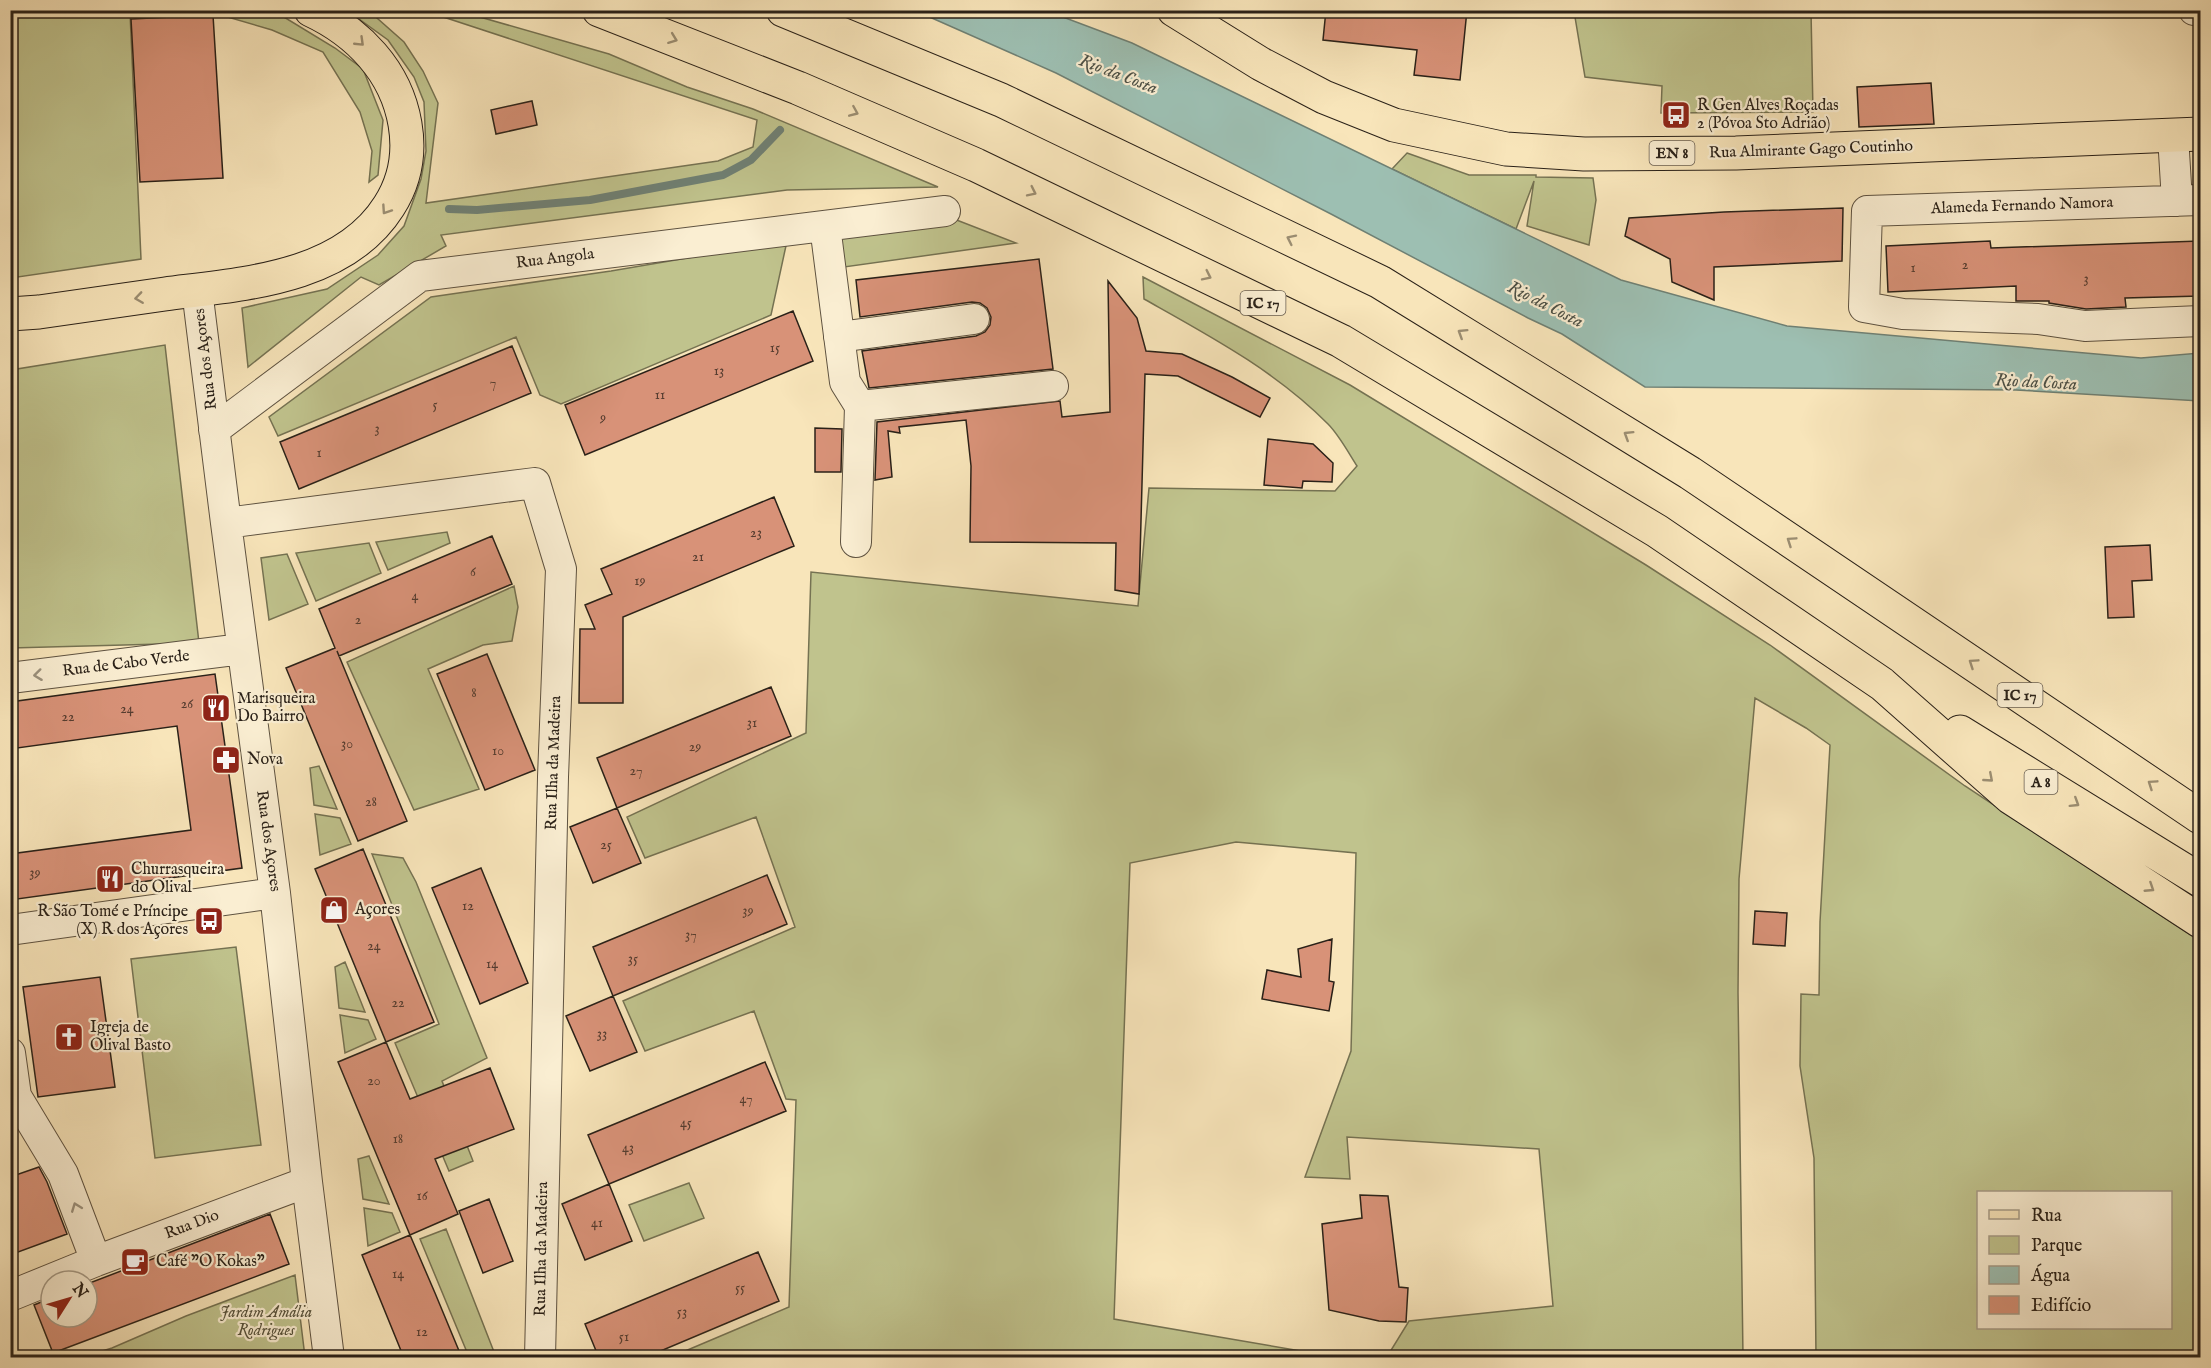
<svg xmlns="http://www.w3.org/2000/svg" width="2211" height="1368" viewBox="0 0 2211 1368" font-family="'IM FELL English',serif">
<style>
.green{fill:#c0c38d;stroke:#757252;stroke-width:1.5;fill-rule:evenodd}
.water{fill:#9dbfb2;stroke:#6f8074;stroke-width:1.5}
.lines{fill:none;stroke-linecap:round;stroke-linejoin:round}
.stream{stroke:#6f8074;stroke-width:8}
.building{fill:#d89278;stroke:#2a2118;stroke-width:1.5}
.minor-casing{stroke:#5e5240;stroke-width:32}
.major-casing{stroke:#2a2118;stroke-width:35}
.highway-casing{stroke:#2a2118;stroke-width:35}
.minor{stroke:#faeed2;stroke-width:30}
.major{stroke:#f8e5ba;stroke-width:33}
.highway{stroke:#f8e5ba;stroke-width:33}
.oneway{stroke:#9b8d71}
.oneway2{stroke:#9c927e}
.labels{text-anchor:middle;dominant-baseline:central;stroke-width:4.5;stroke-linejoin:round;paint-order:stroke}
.number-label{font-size:14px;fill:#563d30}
.shield{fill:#faeed2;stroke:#685e50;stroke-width:1.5}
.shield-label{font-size:15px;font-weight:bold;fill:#2a2118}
.poi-label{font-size:16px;fill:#2a2118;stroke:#faeed2;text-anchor:start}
.street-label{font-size:16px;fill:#2a2118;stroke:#faeed2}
.park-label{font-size:16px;font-style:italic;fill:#57523b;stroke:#faeed2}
.water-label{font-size:18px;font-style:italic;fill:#4c5046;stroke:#faeed2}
</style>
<rect width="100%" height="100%" fill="#f8e5ba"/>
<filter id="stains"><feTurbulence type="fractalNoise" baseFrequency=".00333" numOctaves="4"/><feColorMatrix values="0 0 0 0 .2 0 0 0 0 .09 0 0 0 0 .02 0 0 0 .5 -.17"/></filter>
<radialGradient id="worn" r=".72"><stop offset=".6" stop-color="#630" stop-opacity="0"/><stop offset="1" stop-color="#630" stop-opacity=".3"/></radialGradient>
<!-- green -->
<path class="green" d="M 268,10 L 279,14 L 335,48 L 363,69 L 383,120 L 378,175 L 369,182 L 372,151 L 360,112 L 323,52 L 272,30 L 214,13 L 130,13 L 141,259 L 11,278 L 10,11 Z
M 422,10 L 459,11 L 609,54 L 687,87 L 753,109 L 938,187 L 787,190 L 441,235 L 446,246 L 379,285 L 361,277 L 248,367 L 242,308 L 327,289 L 378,255 L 404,226 L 421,179 L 426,151 L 424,102 L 414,77 L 388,40 L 348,11 L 369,11 L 404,42 L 423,71 L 438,103 L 426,203 L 718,161 L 753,147 L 757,120 Z
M 1574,11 L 1811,11 L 1813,112 L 1661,113 L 1662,86 L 1585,77 Z
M 1407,153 L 1469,175 L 1536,175 L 1536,177 L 1593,178 L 1596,200 L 1589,245 L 1527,226 L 1534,181 L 1516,229 L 1392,169 Z
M 954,219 L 1016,243 L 837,268 L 835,238 Z
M 787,241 L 771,315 L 561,404 L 540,395 L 516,337 L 278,436 L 269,417 L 431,297 L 611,271 Z
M 1143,277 L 1350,385 L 1646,565 L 1770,645 L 1965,786 L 2200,941 L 2200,1357 L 1816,1357 L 1814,1158 L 1800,1066 L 1801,994 L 1819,995 L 1820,922 L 1830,745 L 1806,728 L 1755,698 L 1739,879 L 1738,992 L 1743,1357 L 1529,1358 L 1391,1352 L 1389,1358 L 671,1357 L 789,1307 L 796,1100 L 786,1099 L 754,1011 L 645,1051 L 623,1001 L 795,927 L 756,817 L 645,858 L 627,817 L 806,733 L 811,572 L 1138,606 L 1149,488 L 1335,491 L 1357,466 C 1348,452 1339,435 1328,424 C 1276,371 1208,335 1144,299 ZM 1236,842 L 1356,853 L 1351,1051 L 1305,1177 L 1350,1179 L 1347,1137 L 1539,1149 L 1553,1306 L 1409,1321 L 1390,1352 L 1324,1355 L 1114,1319 L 1130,863 ZM 1978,1192 L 2170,1192 L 2170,1328 L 1978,1328 Z
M 165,345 L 199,643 L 11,648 L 11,370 Z
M 447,532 L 450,543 L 388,570 L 376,542 Z
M 369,543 L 381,573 L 316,601 L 296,553 Z
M 287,554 L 308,604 L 269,620 L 261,558 Z
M 514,586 L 518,607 L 512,641 L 483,645 L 428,669 L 479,789 L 414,810 L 347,662 Z
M 319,766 L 337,809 L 314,805 L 310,768 Z
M 315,814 L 340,818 L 351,844 L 320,855 Z
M 372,854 L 403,858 L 416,882 L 487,1058 L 442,1081 L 473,1161 L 449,1171 L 395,1043 L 439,1024 Z
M 236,947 L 261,1145 L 155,1158 L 131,959 Z
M 345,962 L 365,1012 L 339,1008 L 335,967 Z
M 340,1015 L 368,1020 L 376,1039 L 345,1053 Z
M 369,1156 L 389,1204 L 363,1199 L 358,1159 Z
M 689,1183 L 704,1218 L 644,1241 L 629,1205 Z
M 364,1208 L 392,1213 L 400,1232 L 368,1246 Z
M 446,1229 L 496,1357 L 469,1357 L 420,1239 Z
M 295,1275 L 305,1357 L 83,1357 L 112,1348 L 186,1316 Z"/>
<!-- water -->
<path class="water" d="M 916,11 L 1047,11 L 1132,43 L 1621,280 L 1787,326 L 2141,358 L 2200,353 L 2200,401 L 2016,390 L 1645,387 L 1562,334 L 1528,318 L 1331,214 L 1056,73 Z"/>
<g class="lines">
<!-- stream -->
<path class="stream" d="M 449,209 L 477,210 L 590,200 L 723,175 L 751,160 L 780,130"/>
</g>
<!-- building -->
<path class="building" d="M 1326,10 L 1467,10 L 1460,80 L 1414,75 L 1417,50 L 1323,40 Z
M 213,15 L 223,178 L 140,182 L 131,19 Z
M 1931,83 L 1934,124 L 1859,127 L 1857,87 Z
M 532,101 L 537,125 L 496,134 L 491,110 Z
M 1843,208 L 1842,261 L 1714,267 L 1714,300 L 1672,282 L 1670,259 L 1625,236 L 1629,218 L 1724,212 Z
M 1990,241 L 1991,248 L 2200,241 L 2200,296 L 2125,298 L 2126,307 L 2086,309 L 2049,303 L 2049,301 L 2016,301 L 2016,286 L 1888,292 L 1886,246 Z
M 1039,259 L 1053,369 L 869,388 L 862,351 L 976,336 L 985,332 L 990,325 L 991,317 L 987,308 L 980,303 L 972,302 L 860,317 L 856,280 Z
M 1108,281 L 1137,318 L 1146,351 L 1182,354 L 1232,377 L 1270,398 L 1260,417 L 1178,376 L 1145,374 L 1139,594 L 1115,590 L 1116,543 L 970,542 L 971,466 L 966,420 L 899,427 L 900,433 L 888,431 L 892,477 L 875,480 L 877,422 L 1060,401 L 1062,417 L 1110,412 Z
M 793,311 L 813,361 L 585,455 L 565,405 Z
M 512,346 L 531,393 L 299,489 L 280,442 Z
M 815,428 L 842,429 L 841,472 L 815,472 Z
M 1268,439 L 1313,444 L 1333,463 L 1332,482 L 1303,481 L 1302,488 L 1264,485 Z
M 774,497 L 794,546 L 623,617 L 623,703 L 579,703 L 580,629 L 595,629 L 585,605 L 612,594 L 601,569 Z
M 492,536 L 512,584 L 339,656 L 337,651 L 407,821 L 358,841 L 286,668 L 335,648 L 319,609 Z
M 2150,545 L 2152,580 L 2132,581 L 2134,617 L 2108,618 L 2105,547 Z
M 487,654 L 535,770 L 485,790 L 437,674 Z
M 215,674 L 242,868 L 10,900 L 10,854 L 191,830 L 177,726 L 10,749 L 10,702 Z
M 771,687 L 791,736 L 617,808 L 597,758 Z
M 617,808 L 641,863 L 593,883 L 570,827 Z
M 363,849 L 434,1022 L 386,1042 L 315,869 Z
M 481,868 L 528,983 L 480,1004 L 432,888 Z
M 767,875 L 787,924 L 613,996 L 593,947 Z
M 1755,911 L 1787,913 L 1785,946 L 1753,944 Z
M 1332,939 L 1329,981 L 1334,982 L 1329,1011 L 1262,999 L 1267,970 L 1301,977 L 1298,949 Z
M 100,977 L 115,1087 L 38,1097 L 23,987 Z
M 613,996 L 637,1052 L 590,1071 L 566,1016 Z
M 386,1042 L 410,1099 L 490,1068 L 514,1129 L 435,1159 L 458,1214 L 410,1235 L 338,1062 Z
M 765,1062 L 786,1111 L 609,1184 L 588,1135 Z
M 39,1167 L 47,1182 L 67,1234 L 10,1255 L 10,1177 Z
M 609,1184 L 632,1241 L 585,1260 L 562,1204 Z
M 1360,1195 L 1388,1196 L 1399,1287 L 1408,1288 L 1406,1322 L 1379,1321 L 1329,1310 L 1322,1224 L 1362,1218 Z
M 489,1199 L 513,1261 L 483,1273 L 459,1211 Z
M 270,1214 L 289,1264 L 53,1353 L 34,1305 L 51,1298 L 51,1317 L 87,1317 L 87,1284 Z
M 410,1235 L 435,1293 L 462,1358 L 404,1358 L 362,1255 Z
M 758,1252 L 779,1301 L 644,1358 L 599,1358 L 585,1324 Z"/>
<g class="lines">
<!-- minor casing -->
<g class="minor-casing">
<path id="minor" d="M 2194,10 L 2200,11
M 2173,136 L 2177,201
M 2200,200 L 1867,211 L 1864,307 L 1903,314 L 2038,319 L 2085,326 L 2200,321
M 825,226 L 845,382 L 860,406 L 856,542
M 197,290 L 226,523 L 275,893 L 307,1182 L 329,1358
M 839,337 L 974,319
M 860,406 L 1053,386
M 214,430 L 420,276 L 945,211
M 226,523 L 535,483 L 561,569 L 553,777 L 540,1358
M 10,678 L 242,649
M 10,930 L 275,893
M 10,1053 L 16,1096 L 63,1174 L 96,1261
M 10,1296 L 96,1261 L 307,1182"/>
</g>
<!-- major casing -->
<g class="major-casing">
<path id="major" d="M 1174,10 L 1261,64 L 1324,97 L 1394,125 L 1506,149 L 1584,154 L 1736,153 L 2200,134
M 10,314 L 39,312 C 81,306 123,300 165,294 C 242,284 343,279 389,206 C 405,181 410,153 405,124 C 396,71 358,32 311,10"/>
</g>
<!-- highway casing -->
<g class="highway-casing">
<path id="highway" d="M 599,10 L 798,88 L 976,165 L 1341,341 L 1657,531 L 1882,684 L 2010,797 L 2200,921
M 783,10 L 1001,100 L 1380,282 L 1690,473 L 2200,817
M 1960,732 L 2200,880"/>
</g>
<!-- minor -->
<use href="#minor" class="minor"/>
<!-- major -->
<use href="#major" class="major"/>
<!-- highway -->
<use href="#highway" class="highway"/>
</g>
<!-- one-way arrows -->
<defs><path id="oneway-chevron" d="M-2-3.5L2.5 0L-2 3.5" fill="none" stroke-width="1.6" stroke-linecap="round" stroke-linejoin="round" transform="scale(1.5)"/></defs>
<g class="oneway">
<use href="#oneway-chevron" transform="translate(673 39) rotate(21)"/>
<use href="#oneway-chevron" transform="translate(360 42) rotate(44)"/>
<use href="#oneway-chevron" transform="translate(854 112) rotate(23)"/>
<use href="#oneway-chevron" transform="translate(1032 192) rotate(26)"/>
<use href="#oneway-chevron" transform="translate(386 210) rotate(124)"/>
<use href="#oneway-chevron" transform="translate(1291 239) rotate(-154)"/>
<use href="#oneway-chevron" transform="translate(1207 276) rotate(26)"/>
<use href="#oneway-chevron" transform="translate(139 298) rotate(172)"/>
<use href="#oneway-chevron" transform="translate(1462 333) rotate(-148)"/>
<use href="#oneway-chevron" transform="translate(1628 435) rotate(-148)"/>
<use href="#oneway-chevron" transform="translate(1791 541) rotate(-146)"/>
<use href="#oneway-chevron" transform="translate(1973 663) rotate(-146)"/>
<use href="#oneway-chevron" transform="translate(1989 778) rotate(41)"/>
<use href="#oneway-chevron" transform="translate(2152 784) rotate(-146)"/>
<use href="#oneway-chevron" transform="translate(2075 803) rotate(32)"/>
<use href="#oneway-chevron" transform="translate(2150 888) rotate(33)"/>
</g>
<g class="oneway2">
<use href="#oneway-chevron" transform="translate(38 675) rotate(173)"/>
<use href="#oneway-chevron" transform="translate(76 1207) rotate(-111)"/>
</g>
<!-- icons -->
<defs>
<g id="bus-square" transform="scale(1.5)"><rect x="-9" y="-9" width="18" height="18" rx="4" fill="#8f2418" stroke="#faeed2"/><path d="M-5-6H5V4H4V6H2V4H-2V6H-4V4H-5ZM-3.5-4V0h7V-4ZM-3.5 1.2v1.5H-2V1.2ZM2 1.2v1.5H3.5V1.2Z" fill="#fff"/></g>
<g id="restaurant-square" transform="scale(1.5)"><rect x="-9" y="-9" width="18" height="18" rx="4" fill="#8f2418" stroke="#faeed2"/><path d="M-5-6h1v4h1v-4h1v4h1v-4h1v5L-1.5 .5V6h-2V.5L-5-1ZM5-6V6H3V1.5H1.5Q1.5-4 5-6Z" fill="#fff"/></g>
<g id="pharmacy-square" transform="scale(1.5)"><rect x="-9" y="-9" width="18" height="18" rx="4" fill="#8f2418" stroke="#faeed2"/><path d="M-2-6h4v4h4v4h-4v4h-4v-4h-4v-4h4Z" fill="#fff"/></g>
<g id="shop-square" transform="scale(1.5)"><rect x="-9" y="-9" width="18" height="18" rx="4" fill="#8f2418" stroke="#faeed2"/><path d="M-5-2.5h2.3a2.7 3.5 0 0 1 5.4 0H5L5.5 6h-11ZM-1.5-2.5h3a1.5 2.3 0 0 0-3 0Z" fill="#fff"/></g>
<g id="church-square" transform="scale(1.5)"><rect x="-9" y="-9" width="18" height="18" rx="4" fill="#8f2418" stroke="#faeed2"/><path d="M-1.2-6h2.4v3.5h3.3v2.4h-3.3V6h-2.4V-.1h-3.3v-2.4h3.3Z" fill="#fff"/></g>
<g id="cafe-square" transform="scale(1.5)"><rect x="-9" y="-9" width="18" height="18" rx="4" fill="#8f2418" stroke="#faeed2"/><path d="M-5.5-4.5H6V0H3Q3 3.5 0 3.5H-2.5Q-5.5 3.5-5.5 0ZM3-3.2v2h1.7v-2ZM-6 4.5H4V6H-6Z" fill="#fff"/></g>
</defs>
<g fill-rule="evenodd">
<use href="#bus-square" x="1676" y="115"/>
<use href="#restaurant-square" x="216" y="708"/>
<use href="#pharmacy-square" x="226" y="760"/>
<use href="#restaurant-square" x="110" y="879"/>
<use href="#shop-square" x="334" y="910"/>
<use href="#bus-square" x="209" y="921"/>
<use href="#church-square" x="69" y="1037"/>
<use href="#cafe-square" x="135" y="1262"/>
</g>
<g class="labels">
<!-- number labels -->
<g class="number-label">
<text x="1965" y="265">2</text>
<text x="1913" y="268">1</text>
<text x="2086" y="279">3</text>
<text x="775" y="348">15</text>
<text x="719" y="371">13</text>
<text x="493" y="383">7</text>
<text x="660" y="395">11</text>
<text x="435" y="405">5</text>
<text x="603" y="418">9</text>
<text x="377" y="429">3</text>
<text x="319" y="453">1</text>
<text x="756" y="533">23</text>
<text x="698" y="557">21</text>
<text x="473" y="572">6</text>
<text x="640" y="581">19</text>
<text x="415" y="596">4</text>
<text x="358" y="620">2</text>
<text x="474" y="693">8</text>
<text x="187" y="704">26</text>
<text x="127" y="709">24</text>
<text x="68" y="717">22</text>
<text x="752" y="723">31</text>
<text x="347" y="744">30</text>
<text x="695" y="747">29</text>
<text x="498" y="751">10</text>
<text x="636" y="771">27</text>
<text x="371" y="802">28</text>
<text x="606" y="845">25</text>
<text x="35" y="873">39</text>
<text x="468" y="906">12</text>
<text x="748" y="911">39</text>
<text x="691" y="935">37</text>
<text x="374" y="946">24</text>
<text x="633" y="959">35</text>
<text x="492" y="964">14</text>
<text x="398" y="1003">22</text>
<text x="602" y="1034">33</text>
<text x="374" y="1081">20</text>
<text x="746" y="1099">47</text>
<text x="686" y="1123">45</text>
<text x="398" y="1139">18</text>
<text x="628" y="1148">43</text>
<text x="422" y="1196">16</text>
<text x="597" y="1223">41</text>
<text x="398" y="1274">14</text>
<text x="740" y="1288">55</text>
<text x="682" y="1312">53</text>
<text x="422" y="1332">12</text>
<text x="624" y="1337">51</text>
</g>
<!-- shield labels -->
<g class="shield">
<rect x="1649.5" y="141" width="45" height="24" rx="4.5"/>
<rect x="1240.5" y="291" width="45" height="24" rx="4.5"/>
<rect x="1997.5" y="683" width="45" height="24" rx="4.5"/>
<rect x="2024.5" y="770" width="33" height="24" rx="4.5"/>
</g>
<g class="shield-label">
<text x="1672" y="153">EN 8</text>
<text x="1263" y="303">IC 17</text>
<text x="2020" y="695">IC 17</text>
<text x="2041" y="782">A 8</text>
</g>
<!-- poi labels -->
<g class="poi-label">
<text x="1697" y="106">R Gen Alves Roçadas<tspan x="1697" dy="18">2 (Póvoa Sto Adrião)</tspan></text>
<text x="237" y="699">Marisqueira<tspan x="237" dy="18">Do Bairro</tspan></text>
<text x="247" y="760">Nova</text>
<text x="131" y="870">Churrasqueira<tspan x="131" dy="18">do Olival</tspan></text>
<text x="355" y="910">Açores</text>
<text x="188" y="912" text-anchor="end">R São Tomé e Príncipe<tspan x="188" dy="18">(X) R dos Açores</tspan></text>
<text x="90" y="1028">Igreja de<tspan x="90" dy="18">Olival Basto</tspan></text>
<text x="156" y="1262">Café "O Kokas"</text>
</g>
<!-- street labels -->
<g class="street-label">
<text transform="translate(1811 150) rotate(-2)">Rua Almirante Gago Coutinho</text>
<text transform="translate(2022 206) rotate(-2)">Alameda Fernando Namora</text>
<text transform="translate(555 259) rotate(-7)">Rua Angola</text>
<text transform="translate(206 359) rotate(-97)">Rua dos Açores</text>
<text transform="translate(126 664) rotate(-7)">Rua de Cabo Verde</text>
<text transform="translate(554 763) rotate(-88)">Rua Ilha da Madeira</text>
<text transform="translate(268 841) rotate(82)">Rua dos Açores</text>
<text transform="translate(192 1225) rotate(-21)">Rua Dio</text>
<text transform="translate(542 1249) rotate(-89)">Rua Ilha da Madeira</text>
</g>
<!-- park labels -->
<g class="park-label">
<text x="266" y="1313">Jardim Amália<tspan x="266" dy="18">Rodrigues</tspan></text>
</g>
<!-- water labels -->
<g class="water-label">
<text transform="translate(1118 75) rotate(21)">Rio da Costa</text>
<text transform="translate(1545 305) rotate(27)">Rio da Costa</text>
<text transform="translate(2036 383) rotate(3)">Rio da Costa</text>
</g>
</g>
<!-- margin -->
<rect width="2211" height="1368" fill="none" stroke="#f8e5ba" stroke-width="36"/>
<rect x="12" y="12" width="2187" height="1344" fill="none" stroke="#2a2118" stroke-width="3"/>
<rect x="18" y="18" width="2175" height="1332" fill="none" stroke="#2a2118" stroke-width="1.5"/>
<!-- legend -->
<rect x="1977" y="1191" width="195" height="138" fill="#faeed2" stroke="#a79c88" stroke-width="1.5"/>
<rect x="1989" y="1210" width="30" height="9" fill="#f8e5ba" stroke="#a79c88" stroke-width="1.5"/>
<text x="2031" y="1221" font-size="18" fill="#2a2118">Rua</text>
<rect x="1989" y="1236" width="30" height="18" fill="#c0c38d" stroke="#a79c88" stroke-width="1.5"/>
<text x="2031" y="1251" font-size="18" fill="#2a2118">Parque</text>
<rect x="1989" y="1266" width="30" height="18" fill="#9dbfb2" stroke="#a79c88" stroke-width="1.5"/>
<text x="2031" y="1281" font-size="18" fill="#2a2118">Água</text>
<rect x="1989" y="1296" width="30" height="18" fill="#d89278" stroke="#a79c88" stroke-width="1.5"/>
<text x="2031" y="1311" font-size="18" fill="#2a2118">Edifício</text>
<!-- north arrow -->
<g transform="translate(69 1299) rotate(53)"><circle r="28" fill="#faeed2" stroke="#a79c88" stroke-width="1.5"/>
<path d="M0-4.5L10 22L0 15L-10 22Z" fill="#8f2418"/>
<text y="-9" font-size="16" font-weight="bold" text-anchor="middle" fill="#2a2118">N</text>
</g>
<rect width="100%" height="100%" filter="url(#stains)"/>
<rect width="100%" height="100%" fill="url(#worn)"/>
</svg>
